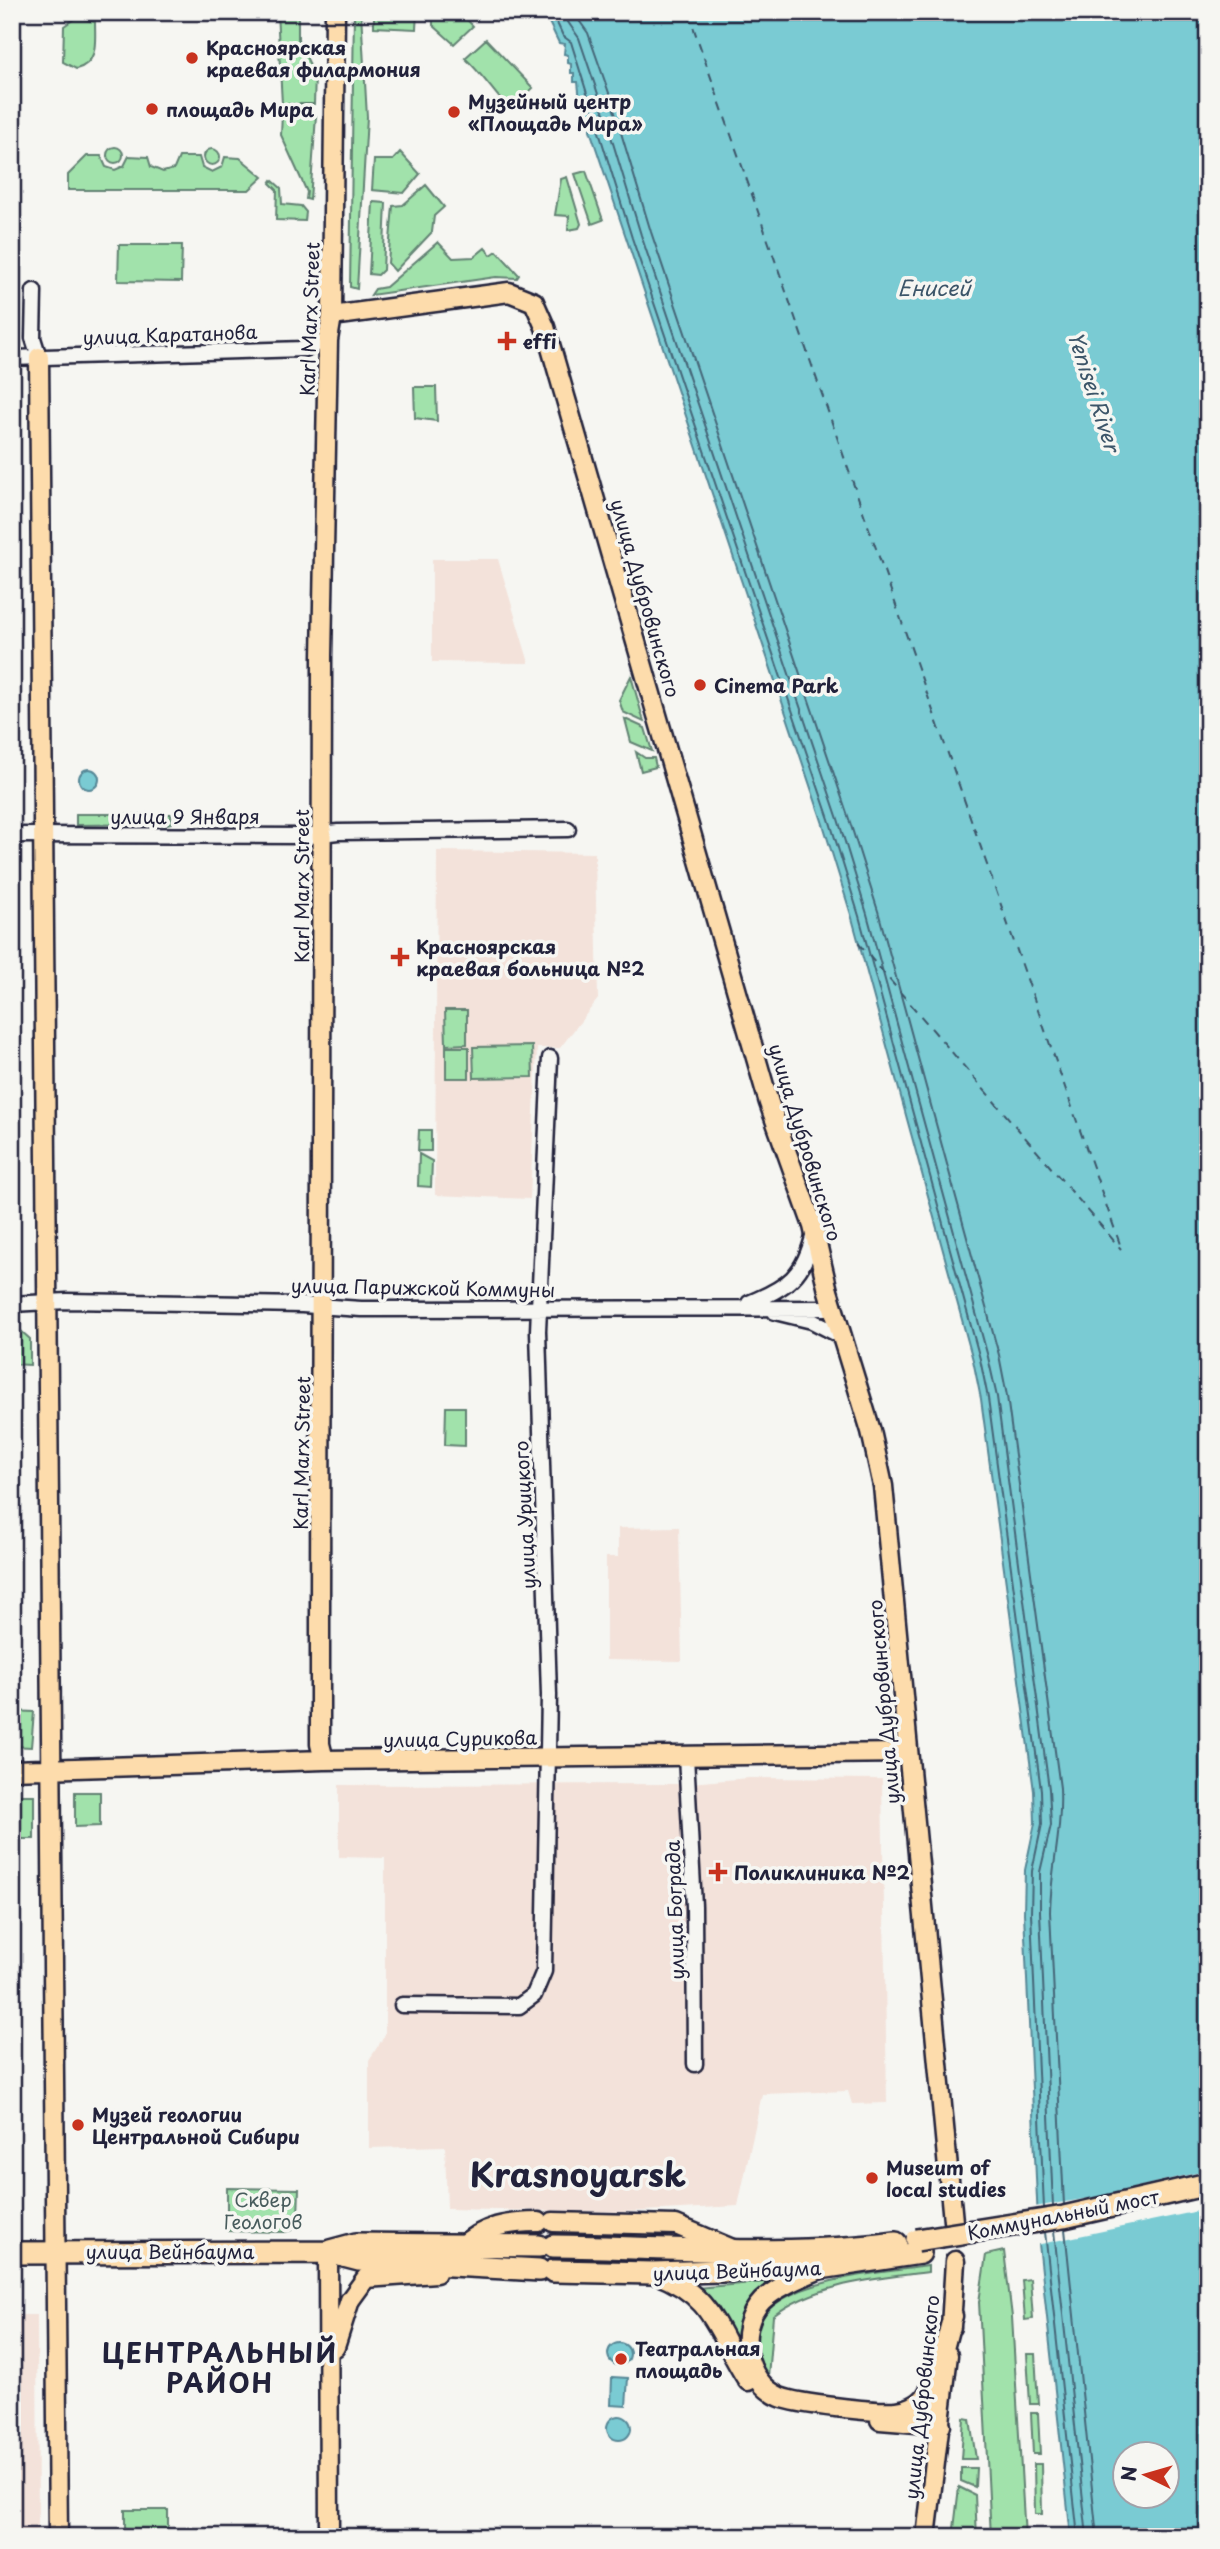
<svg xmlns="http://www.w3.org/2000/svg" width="1220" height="2549" viewBox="0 0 1220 2549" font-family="'Playpen Sans',sans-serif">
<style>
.built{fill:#f3e2da}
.green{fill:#a1e2ab;stroke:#628273;stroke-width:2}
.water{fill:#7acbd3;stroke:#578796;stroke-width:2;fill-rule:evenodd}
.pier{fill:#f6f6f2}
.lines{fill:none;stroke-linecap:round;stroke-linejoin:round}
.shore{stroke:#456678;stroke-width:2}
.ferry{stroke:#3c5569;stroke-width:2;stroke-dasharray:9 7;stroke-linecap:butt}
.minor-casing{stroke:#22223b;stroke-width:19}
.major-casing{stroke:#22223b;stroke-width:23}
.highway-casing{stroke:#22223b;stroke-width:26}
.minor{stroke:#f6f6f2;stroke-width:14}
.major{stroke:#fddcac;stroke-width:18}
.highway{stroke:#fddcac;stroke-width:21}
.highway-bridge-casing{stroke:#22223b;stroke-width:26;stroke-linecap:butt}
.highway-bridge{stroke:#fddcac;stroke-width:21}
.poi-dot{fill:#c8321e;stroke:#f6f6f2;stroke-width:2.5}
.labels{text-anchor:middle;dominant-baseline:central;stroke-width:7;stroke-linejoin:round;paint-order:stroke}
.poi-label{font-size:19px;font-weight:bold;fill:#22223b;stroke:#f6f6f2;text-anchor:start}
.street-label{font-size:19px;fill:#22223b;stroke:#f6f6f2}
.park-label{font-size:19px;fill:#485c5d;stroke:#f6f6f2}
.water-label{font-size:21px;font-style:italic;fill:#3c5569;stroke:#f6f6f2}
.district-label{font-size:26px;font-weight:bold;letter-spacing:2px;fill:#22223b;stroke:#f6f6f2}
.town-label{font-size:33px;font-weight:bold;fill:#22223b;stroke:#f6f6f2}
</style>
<rect width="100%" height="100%" fill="#f6f6f2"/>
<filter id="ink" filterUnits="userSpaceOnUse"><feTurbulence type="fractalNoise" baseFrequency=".0143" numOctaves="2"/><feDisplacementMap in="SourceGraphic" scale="14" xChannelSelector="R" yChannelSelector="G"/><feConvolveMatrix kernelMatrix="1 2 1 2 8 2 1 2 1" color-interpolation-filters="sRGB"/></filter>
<g filter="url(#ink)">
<!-- built -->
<path class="built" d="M 432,559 L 498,559 L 529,663 L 432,662 Z
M 437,851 L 595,853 L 598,999 L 560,1048 L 537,1048 L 530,1199 L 435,1195 Z
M 679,1527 L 682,1661 L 606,1660 L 606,1557 L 618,1557 L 618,1528 Z
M 749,1778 L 882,1779 L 887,2103 L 852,2104 L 848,2091 L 762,2094 L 738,2206 L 623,2212 L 447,2209 L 445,2146 L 369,2148 L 369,2060 L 385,2035 L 385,1858 L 339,1857 L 339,1785 L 678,1784 Z
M 12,2315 L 37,2315 L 38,2537 L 12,2537 Z"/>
<!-- green -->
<path class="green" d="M 277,12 L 298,12 L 298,39 L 315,76 L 314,104 L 282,104 Z
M 354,12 L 361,12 L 367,117 L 357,289 L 350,287 Z
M 374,12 L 417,12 L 416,29 L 374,27 Z
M 433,12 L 460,12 L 473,26 L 454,44 L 433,25 Z
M 77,17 L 95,22 C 95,41 99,63 76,69 L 63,62 L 64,26 Z
M 486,39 L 533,88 L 510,110 C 494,93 483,75 465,58 Z
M 282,114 L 316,116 L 310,200 L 306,199 L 307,192 L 281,135 Z
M107 155a8 8 0 1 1 16 0a8 8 0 1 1-16 0Z
M204 157a8 8 0 1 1 16 0a8 8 0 1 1-16 0Z
M 400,152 L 420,174 L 404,193 L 372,190 L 374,160 L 393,160 Z
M 87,156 L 101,156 L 106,167 L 115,170 L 124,166 L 129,156 L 148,157 L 151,167 L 163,172 L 174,169 L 179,157 L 199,157 L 202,167 L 212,172 L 222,167 L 225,157 L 240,158 L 263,177 L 249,190 L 68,190 L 68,175 Z
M 586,171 L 603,220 L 592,224 L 575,174 Z
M 567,177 L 581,224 L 579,228 L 568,230 L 569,216 L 555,215 L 561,179 Z
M 272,180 L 281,188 L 282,204 L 301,206 L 306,212 L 305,221 L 276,220 L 277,190 L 270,183 Z
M 426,185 L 444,207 L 434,216 L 432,232 L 395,271 L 388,263 L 393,206 L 403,205 Z
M 373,202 L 386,203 L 383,270 L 378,275 L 369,274 Z
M 438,242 L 453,258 L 474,257 L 485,248 L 491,255 L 497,251 L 519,275 L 517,278 L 496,277 L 371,295 L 375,289 L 386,287 Z
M 119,245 L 182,245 L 181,282 L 118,281 Z
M 414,387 L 436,387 L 437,421 L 415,418 Z
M 631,676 L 644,722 L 623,712 L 619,700 Z
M 625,719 L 645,728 L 652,751 L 631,742 Z
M 636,752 L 645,758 L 654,758 L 656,767 L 641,771 Z
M 76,814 L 171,814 L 171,823 L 167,824 L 76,825 Z
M 445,1010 L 467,1010 L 467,1044 L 446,1045 Z
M 532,1046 L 533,1077 L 474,1078 L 473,1047 Z
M 446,1047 L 469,1047 L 469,1078 L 446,1078 Z
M 419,1130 L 431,1130 L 431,1151 L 418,1151 Z
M 419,1154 L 432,1161 L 431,1187 L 418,1186 Z
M 12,1330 L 21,1331 L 30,1339 L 30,1365 L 12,1364 Z
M 446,1407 L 465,1407 L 465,1446 L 445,1445 Z
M 12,1711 L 34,1712 L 31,1747 L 12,1746 Z
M 75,1792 L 100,1792 L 100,1826 L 75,1827 Z
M 12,1795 L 34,1795 L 34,1839 L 12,1839 Z
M 227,2188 L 299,2189 L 298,2218 L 292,2230 L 285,2232 L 227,2231 Z
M 1004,2251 L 1012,2317 L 1025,2537 L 991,2537 L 979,2302 L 986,2255 Z
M 928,2266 L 928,2272 C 876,2279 816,2283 773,2316 L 768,2377 C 710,2281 871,2275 928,2266 Z
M 1030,2279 L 1033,2319 L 1025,2320 L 1022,2280 Z
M 785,2280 L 767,2292 L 741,2349 L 736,2347 L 710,2300 L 696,2288 Z
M 1027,2354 L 1035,2354 L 1038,2404 L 1030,2404 Z
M 1031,2413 L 1038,2413 L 1040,2454 L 1033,2454 Z
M 964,2418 L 970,2419 L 976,2459 L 961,2459 Z
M 1034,2464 L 1041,2464 L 1042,2514 L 1035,2514 Z
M 961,2468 L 976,2468 L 975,2487 L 961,2481 Z
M 959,2487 L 975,2495 L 977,2537 L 953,2537 Z
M 125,2510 L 168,2510 L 168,2537 L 125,2537 Z"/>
<!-- water -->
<path class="water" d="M 544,12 L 1208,12 L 1208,2537 L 1071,2537 L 1039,2244 L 1024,1913 L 1025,1870 L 1035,1823 L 1034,1791 L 981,1399 L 973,1360 L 852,918 L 823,824 L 590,130 L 591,121 L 587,120 L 587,111 L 584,110 L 585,101 L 580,101 L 578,82 L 574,82 L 574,73 L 571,73 L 571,64 L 568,63 L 568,55 L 564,54 L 565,44 L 559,43 ZM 1126,2454 L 1168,2454 L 1168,2496 L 1126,2496 Z
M79 779a10 10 0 1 1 20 0a10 10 0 1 1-20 0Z
M608 2354a11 11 0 1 1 22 0a11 11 0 1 1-22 0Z
M 612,2377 L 628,2378 L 626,2406 L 611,2405 Z
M607 2428a12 12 0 1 1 24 0a12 12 0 1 1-24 0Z"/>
<!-- pier -->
<path class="pier" d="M 1208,2170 L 1208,2209 L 1036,2245 L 1034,2207 L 1096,2197 Z"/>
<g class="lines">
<!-- shore -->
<path class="shore" d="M 552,12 L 563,36 L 571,42 L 632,238 L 830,822 L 859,916 L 980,1359 L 988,1398 L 1041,1790 L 1042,1824 L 1032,1871 L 1031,1913 L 1044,2208
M 561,12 L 579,38 L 599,97 L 641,235 L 838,819 L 867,914 L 988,1357 L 997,1397 L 1049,1789 L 1051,1825 L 1040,1872 L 1040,1912 L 1053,2206
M 573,12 L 588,33 L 609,93 L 651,232 L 848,816 L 878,911 L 999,1355 L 1007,1396 L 1060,1788 C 1062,1834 1051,1867 1050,1912 L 1064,2205
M 1065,2229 L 1097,2537
M 1054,2231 L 1087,2537
M 1045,2232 L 1078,2537"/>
<!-- ferry -->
<path class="ferry" d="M 688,12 L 1122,1250
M 858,943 L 1121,1249"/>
<!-- minor casing -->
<g class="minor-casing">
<path id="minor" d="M 34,291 L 33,338 L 39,357
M 12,358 L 304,349 L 328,340
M 12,835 L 303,836 L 338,832 L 568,829
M 749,1303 C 788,1287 804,1276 814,1233
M 12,1304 L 67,1301 L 302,1305 L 361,1309 L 833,1308
M 775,1312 L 812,1321 L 843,1337
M 686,1756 L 694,1906 L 695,2064
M 402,2005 L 519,2006 L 534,1995 L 544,1971 L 549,1695 L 538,1331 L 550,1058"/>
</g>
<!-- major casing -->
<g class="major-casing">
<path id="major" d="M 332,316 L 509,292 L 534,302 L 545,327 L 769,1103 L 813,1226 L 828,1291 L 871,1431 L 883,1486 L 953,2221
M 39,357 L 58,2537
M 324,1760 L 320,1744 L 320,1614 L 322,657 L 328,340 L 332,316 L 335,12
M 12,1770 L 324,1760 L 908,1753
M 553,2222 L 676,2225 L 735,2250
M 461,2247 C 483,2226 509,2222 539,2222
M 328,2252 L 329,2537
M 818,2270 C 800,2278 776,2287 762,2301 C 735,2329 745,2382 780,2397 C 797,2404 878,2413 897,2411 C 906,2410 919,2405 925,2397 C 940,2376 945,2340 953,2316
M 656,2274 C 716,2297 716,2332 748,2381
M 951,2327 L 955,2261
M 335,2347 L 350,2300 L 366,2278 L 436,2273
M 880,2420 L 941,2425
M 926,2537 L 948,2355"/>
</g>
<!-- highway casing -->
<g class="highway-casing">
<path id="highway" d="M 553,2246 C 668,2247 782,2258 896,2243
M 330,2251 L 356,2244 L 539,2246
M 12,2253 L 328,2252 L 359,2260 L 539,2270
M 553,2271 L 653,2273 L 820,2268 L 920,2253"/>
</g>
<!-- minor -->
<use href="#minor" class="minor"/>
<!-- major -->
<use href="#major" class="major"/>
<!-- highway -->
<use href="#highway" class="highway"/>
<!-- highway-bridge casing -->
<g class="highway-bridge-casing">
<path id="highway-bridge" d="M 917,2240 L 1064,2217 L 1208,2184"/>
</g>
<!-- highway-bridge -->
<use href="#highway-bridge" class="highway-bridge"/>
</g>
</g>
<!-- markers -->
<g class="poi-dot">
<circle cx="192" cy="58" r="7"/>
<circle cx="152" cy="109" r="7"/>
<circle cx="454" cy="112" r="7"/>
<path d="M503.5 330.5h7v7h7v7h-7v7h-7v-7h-7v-7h7z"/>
<circle cx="700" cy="685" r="7"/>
<path d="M396.5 946.5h7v7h7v7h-7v7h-7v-7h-7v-7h7z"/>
<path d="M714.5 1861.5h7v7h7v7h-7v7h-7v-7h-7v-7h7z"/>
<circle cx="78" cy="2125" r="7"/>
<circle cx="872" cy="2178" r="7"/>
<circle cx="621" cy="2359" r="7"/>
</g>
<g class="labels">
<!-- poi labels -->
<g class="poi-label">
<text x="206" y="47">Красноярская<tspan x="206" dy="22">краевая филармония</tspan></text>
<text x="468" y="101">Музейный центр<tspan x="468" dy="22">«Площадь Мира»</tspan></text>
<text x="166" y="109">площадь Мира</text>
<text x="523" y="341">effi</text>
<text x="714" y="685">Cinema Park</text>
<text x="416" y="946">Красноярская<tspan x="416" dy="22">краевая больница №2</tspan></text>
<text x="734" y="1872">Поликлиника №2</text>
<text x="92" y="2114">Музей геологии<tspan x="92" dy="22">Центральной Сибири</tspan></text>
<text x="886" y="2167">Museum of<tspan x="886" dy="22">local studies</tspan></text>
<text x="635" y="2348">Театральная<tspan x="635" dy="22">площадь</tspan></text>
</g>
<!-- street labels -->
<g class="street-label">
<text transform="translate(309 319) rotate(-88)">Karl Marx Street</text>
<text transform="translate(170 334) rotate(-2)">улица Каратанова</text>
<text transform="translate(646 598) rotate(74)">улица Дубровинского</text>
<text x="185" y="816">улица 9 Января</text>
<text transform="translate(301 886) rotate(-90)">Karl Marx Street</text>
<text transform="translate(806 1142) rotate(73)">улица Дубровинского</text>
<text transform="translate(423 1287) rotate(1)">улица Парижской Коммуны</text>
<text transform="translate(301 1453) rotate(-89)">Karl Marx Street</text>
<text transform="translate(524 1515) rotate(-93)">улица Урицкого</text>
<text transform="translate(883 1702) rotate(-95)">улица Дубровинского</text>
<text transform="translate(460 1738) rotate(-1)">улица Сурикова</text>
<text transform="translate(674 1910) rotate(-92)">улица Бограда</text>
<text transform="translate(1063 2214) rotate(-11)">Коммунальный мост</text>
<text x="170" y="2251">улица Вейнбаума</text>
<text transform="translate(737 2270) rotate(-2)">улица Вейнбаума</text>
<text transform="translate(921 2397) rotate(-84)">улица Дубровинского</text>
</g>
<!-- park labels -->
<g class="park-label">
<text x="263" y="2199">Сквер<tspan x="263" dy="22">Геологов</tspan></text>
</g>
<!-- water labels -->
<g class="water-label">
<text x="934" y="287">Енисей</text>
<text transform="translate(1095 391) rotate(72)">Yenisei River</text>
</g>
<!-- district labels -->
<g class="district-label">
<text x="220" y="2352">ЦЕНТРАЛЬНЫЙ<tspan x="220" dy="30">РАЙОН</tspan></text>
</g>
<!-- town labels -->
<g class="town-label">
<text x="578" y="2173">Krasnoyarsk</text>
</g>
</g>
<!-- margin -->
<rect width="1220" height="2549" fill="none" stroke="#f6f6f2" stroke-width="42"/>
<rect x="21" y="21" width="1178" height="2507" fill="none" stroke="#22223b" stroke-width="2.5" filter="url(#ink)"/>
<!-- north arrow -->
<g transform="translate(1146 2475) rotate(275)"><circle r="33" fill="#f6f6f2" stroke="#a1a1a9" stroke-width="2"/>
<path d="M0-5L12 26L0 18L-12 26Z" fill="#c8321e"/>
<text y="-10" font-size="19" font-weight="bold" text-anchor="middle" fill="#22223b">N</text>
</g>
</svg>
